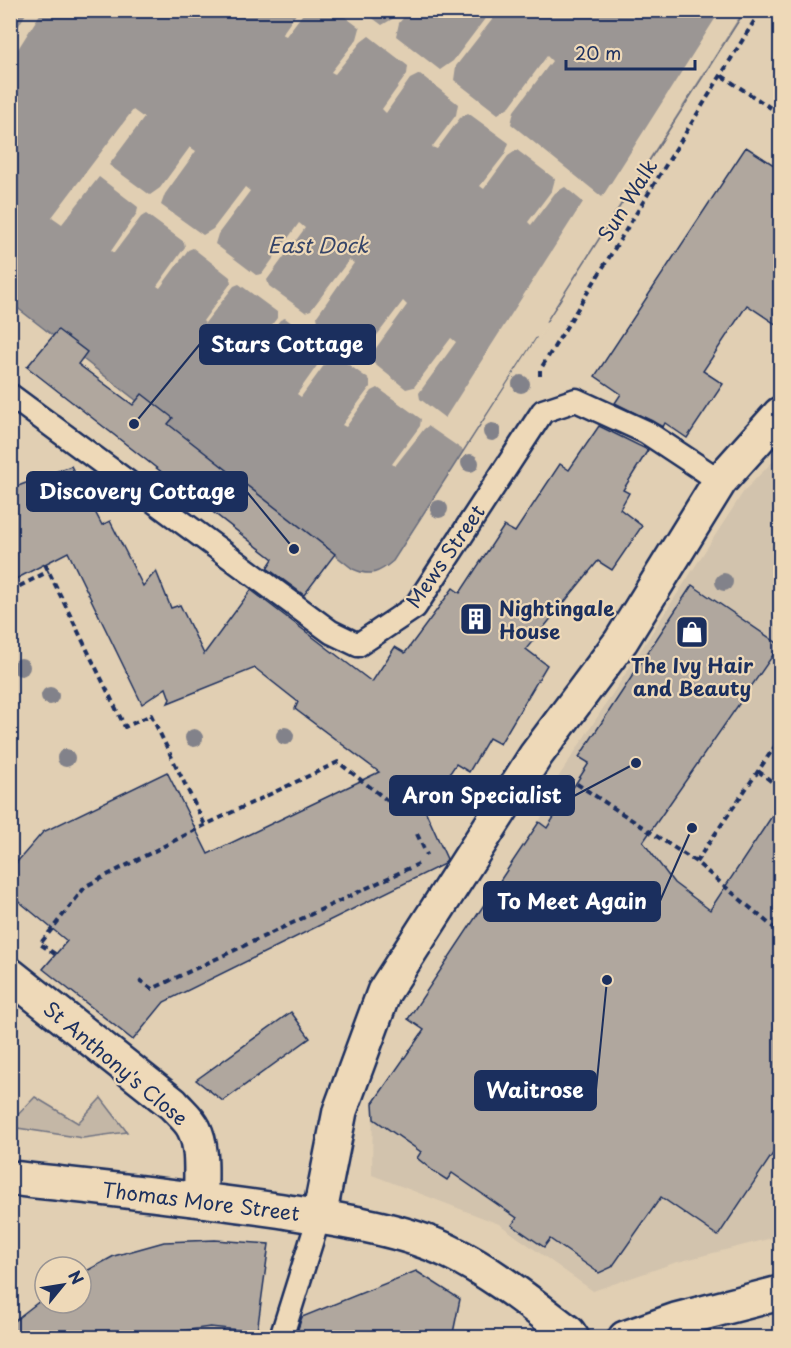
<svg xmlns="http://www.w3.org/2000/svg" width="791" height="1348" viewBox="0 0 791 1348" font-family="'Playpen Sans',sans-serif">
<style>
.built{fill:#d2c3ad}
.green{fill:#c4b7a6;stroke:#707382;stroke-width:1.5}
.water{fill:#9b9694;stroke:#686d7e;stroke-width:1.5}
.pier{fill:#e1cfb3}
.building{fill:#b0a79e;stroke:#1b2f5e;stroke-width:1.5}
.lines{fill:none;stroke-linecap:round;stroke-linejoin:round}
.service-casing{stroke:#1b2f5e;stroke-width:27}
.minor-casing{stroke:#1b2f5e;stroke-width:38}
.tertiary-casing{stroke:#1b2f5e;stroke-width:38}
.path{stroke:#1b2f5e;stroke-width:4;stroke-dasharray:6 4.5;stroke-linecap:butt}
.service{stroke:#eed9b8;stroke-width:22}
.minor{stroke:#eed9b8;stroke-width:33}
.tertiary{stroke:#eed9b8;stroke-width:33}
.tree{fill:#82828a}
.labels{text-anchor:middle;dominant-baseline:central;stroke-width:4.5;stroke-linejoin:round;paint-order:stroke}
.street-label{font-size:20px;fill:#1b2f5e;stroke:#eed9b8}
.poi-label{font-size:20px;font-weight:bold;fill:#1b2f5e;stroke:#eed9b8;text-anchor:start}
.water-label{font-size:21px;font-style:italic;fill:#354469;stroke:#eed9b8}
.leader{fill:none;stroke:#1b2f5e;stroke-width:2}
.callout-dot{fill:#1b2f5e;stroke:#eed9b8;stroke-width:2}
.callout{fill:#1b2f5e;stroke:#1b2f5e;stroke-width:2}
.callout-label{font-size:21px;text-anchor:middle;font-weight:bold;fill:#fff}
</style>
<rect width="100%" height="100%" fill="#e1cfb3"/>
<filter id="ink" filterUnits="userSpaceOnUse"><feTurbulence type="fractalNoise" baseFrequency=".0167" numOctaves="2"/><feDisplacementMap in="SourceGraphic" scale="12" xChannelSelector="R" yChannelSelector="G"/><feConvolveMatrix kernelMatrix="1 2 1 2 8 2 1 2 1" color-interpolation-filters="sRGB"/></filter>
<g filter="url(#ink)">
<!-- built -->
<path class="built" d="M 780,454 L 780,1236 L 674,1263 L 593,1291 L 499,1224 L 372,1175 L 373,1103 L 423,1030 L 408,1019 L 539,823 L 554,784 L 744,491 Z"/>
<!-- green -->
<path class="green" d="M 35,1097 L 78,1123 L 101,1098 L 127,1132 L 83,1138 L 11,1127 L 11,1122 Z"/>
<!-- water -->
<path class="water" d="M 10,11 L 745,11 L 393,561 C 379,573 370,577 353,569 L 11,303 Z"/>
<!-- pier -->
<path class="pier" d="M 299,10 L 305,11 L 286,36 L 282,34 Z
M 25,11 L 42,11 L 11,60 L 11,38 L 27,12 Z
M 337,11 L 363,11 L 382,25 L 394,18 L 400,11 L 409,11 L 399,23 L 396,36 L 440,70 L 453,61 L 490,12 L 495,16 L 456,66 L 454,80 L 498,114 L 510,106 L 547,56 L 552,61 L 514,111 L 511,124 L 602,197 L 720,11 L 743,11 L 545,322 L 548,324 L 539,339 L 536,337 L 463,450 L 428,426 L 424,429 L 395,466 L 392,464 L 420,426 L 421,419 L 378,388 L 372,391 L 346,427 L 342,425 L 370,387 L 370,380 L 335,355 L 330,357 L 301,397 L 297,394 L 326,353 L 323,346 L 285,318 L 280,320 L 251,358 L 248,356 L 277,318 L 277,312 L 239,284 L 234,286 L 205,323 L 203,321 L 231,283 L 230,277 L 193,248 L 188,250 L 160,288 L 157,286 L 185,247 L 184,242 L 146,214 L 141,217 L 114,253 L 111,251 L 137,213 L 138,207 L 99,177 L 62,224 L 52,217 L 133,110 L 144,118 L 109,165 L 150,195 L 160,188 L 190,147 L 196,151 L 165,194 L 161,205 L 203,235 L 213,229 L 245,187 L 250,191 L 218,234 L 215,244 L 256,275 L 262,274 L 299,223 L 305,228 L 267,280 L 269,286 L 305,312 L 311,310 L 349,260 L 354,263 L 317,316 L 318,322 L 358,353 L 365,351 L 403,301 L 407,305 L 371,355 L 372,362 L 406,389 L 414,387 L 451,338 L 456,342 L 419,393 L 420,399 L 445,418 L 583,202 L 565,187 L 555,193 L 531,225 L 528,222 L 552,190 L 555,179 L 517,150 L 508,156 L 484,189 L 480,186 L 505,154 L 509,143 L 468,113 L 460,118 L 437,149 L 432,147 L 456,115 L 458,104 L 420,74 L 410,79 L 386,113 L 382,109 L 407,74 L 408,66 L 369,36 L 361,42 L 335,74 L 331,72 L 357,39 L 360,28 Z"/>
<!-- building -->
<path class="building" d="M 746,147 L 780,169 L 780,327 L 747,305 L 703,371 L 723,384 L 687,438 L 665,423 L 663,427 L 615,403 L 621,394 L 595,376 Z
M 58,330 L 87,352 L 78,364 L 133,405 L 142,394 L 173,418 L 168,424 L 335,554 L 304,595 L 267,568 L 273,559 L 27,367 Z
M 599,426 L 648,450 L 623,490 L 629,493 L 620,509 L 642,526 L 612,570 L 598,561 L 526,649 L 547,665 L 500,744 L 489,738 L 469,772 L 456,764 L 425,810 L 447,859 L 444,864 L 164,1002 L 133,1040 L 43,969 L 67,941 L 10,894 L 10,870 L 43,832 L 167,772 L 208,854 L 379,772 L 295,709 L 298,702 L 255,668 L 168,703 L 170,699 L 166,688 L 142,704 L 68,552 L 10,582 L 10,489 L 71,466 L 102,525 L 110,521 L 143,586 L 156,571 L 171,608 L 180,605 L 204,654 L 251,590 L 372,682 L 395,647 L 405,653 L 453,588 L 460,593 L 504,526 L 515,532 L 560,464 L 569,470 Z
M 692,585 L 780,645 L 643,842 L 674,883 L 710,910 L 780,804 L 780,1143 L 718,1236 L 661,1197 L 612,1267 L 599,1273 L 550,1239 L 544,1247 L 512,1225 L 517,1218 L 452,1173 L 447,1180 L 433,1171 L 417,1158 L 421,1152 L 374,1119 L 373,1103 L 424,1030 L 408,1019 L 539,822 L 547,828 L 589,763 L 579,757 Z
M 291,1012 L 310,1038 L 223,1101 L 196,1080 Z
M 215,1240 L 269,1244 L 257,1332 L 210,1327 L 176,1332 L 156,1338 L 10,1338 L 10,1324 L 45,1297 L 45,1303 L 81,1303 L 81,1274 L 114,1256 L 164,1242 Z
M 416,1271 L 460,1299 L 452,1338 L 295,1338 L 302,1317 Z"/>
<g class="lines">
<!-- service casing -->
<g class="service-casing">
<path id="service" d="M 10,395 L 331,632 L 358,645 L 415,607 L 543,411 L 576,400 L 646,432 L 720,481
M 281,1338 L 319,1217"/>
</g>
<!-- minor casing -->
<g class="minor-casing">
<path id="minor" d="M 10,975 L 173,1104 C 180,1112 190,1120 194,1129 C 204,1149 200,1177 201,1199
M 10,1178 C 99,1188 188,1197 276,1210 C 332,1219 397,1227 448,1251 C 492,1272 530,1303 568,1332 L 572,1338
M 319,1217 L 340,1111 L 384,992 L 536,755 L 621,641 L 720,481 L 780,414"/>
</g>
<!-- tertiary casing -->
<g class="tertiary-casing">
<path id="tertiary" d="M 625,1338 L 676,1320 L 780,1293"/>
</g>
<!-- path -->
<path class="path" d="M 722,76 L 780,114
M 540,376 L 540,370 L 761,10
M 45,564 L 125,727 L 151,715 L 205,825
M 10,591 L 49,571
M 758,771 L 780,788
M 568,778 L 696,862 L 780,933
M 417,834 L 427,855
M 696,862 L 780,739
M 55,954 L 40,944 L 86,886 L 205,825 L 338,762 L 388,801
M 139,980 L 152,989 L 418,864"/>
<!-- service -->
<use href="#service" class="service"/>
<!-- minor -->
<use href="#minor" class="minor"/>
<!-- tertiary -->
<use href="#tertiary" class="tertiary"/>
</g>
<!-- trees -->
<g class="tree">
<circle cx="521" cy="384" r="9"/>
<circle cx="492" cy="432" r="9"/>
<circle cx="470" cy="463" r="9"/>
<circle cx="439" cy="509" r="9"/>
<circle cx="724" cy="582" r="9"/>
<circle cx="21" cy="667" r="9"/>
<circle cx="50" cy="696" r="9"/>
<circle cx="285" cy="736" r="9"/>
<circle cx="194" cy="738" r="9"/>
<circle cx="66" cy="758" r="9"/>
</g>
</g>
<!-- icons -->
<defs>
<g id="building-square" transform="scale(1.725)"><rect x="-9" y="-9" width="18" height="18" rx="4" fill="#1b2f5e" stroke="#eed9b8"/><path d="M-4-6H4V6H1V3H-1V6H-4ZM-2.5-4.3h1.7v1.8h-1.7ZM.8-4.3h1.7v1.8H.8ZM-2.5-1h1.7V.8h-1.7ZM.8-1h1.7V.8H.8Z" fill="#fff"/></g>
<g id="shop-square" transform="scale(1.725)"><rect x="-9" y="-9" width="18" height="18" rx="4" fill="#1b2f5e" stroke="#eed9b8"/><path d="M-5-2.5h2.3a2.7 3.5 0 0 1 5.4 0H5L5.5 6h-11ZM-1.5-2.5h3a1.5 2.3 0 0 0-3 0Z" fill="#fff"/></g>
</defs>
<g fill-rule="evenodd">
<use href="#building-square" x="476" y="619"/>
<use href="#shop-square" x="692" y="632"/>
</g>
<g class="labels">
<!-- street labels -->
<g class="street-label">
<text transform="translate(627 200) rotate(-58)">Sun Walk</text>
<text transform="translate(445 556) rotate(-55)">Mews Street</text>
<text transform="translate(116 1063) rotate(40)">St Anthony's Close</text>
<text transform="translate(201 1201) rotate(7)">Thomas More Street</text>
</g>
<!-- poi labels -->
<g class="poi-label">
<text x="499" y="608">Nightingale<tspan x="499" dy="23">House</tspan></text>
<text x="692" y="665" text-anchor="middle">The Ivy Hair<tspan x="692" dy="23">and Beauty</tspan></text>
</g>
<!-- water labels -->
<g class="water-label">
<text x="318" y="244">East Dock</text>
</g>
</g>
<!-- callouts -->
<path class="leader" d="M134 424L200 344M294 549L247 492M636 763L574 796M692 828L660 901M607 980L596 1090"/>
<g class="callout-dot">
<circle cx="134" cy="424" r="6"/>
<circle cx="294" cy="549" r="6"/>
<circle cx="636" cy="763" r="6"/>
<circle cx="692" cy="828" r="6"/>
<circle cx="607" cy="980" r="6"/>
</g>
<g class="callout">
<rect x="200" y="325" width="175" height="39" rx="6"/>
<rect x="27" y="472" width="220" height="39" rx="6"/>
<rect x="390" y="776" width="184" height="39" rx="6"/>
<rect x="484" y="882" width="176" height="39" rx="6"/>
<rect x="475" y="1071" width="121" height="39" rx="6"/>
</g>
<g class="callout-label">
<text x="287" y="352">Stars Cottage</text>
<text x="137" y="499">Discovery Cottage</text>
<text x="482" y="803">Aron Specialist</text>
<text x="572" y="909">To Meet Again</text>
<text x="535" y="1098">Waitrose</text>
</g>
<!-- margin -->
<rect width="791" height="1348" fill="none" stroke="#eed9b8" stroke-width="36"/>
<rect x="18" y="18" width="755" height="1312" fill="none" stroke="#1b2f5e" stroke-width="2" filter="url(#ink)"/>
<!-- north arrow -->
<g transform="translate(63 1285) rotate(60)"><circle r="28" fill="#eed9b8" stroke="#9a9594" stroke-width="1.5"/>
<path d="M0-4.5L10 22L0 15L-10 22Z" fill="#1b2f5e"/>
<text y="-9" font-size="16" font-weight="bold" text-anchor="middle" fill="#1b2f5e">N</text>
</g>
<!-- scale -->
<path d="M566 60v9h129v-9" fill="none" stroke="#1b2f5e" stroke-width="3"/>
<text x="575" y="60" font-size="18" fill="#1b2f5e" stroke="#eed9b8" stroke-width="4.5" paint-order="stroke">20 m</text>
</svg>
